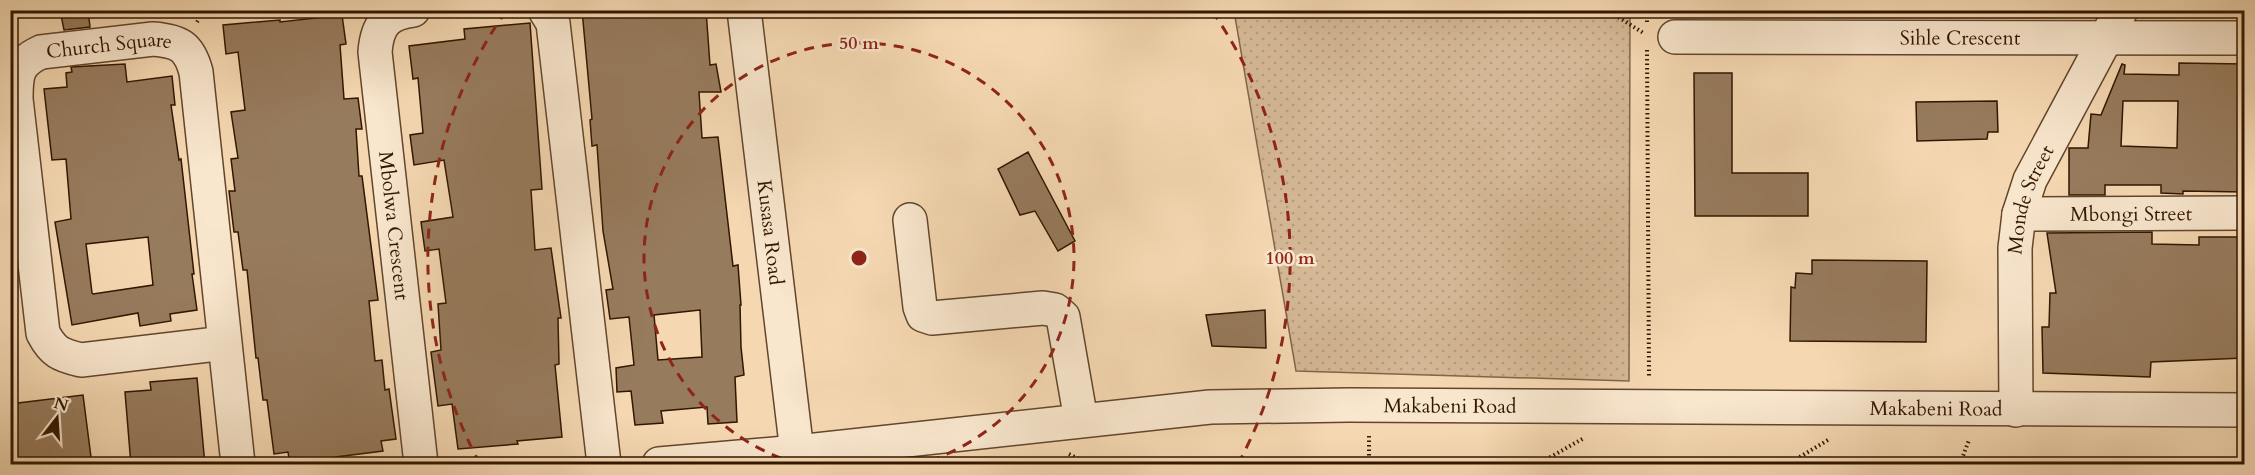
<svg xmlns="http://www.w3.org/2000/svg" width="2255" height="475" viewBox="0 0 2255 475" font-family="Cardo,serif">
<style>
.grass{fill:url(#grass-dots);stroke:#82664a;stroke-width:1.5}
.building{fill:#977b5d;stroke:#311600;stroke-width:1.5;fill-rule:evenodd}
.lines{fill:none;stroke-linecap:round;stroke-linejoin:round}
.minor-casing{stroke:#62462c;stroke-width:36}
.path{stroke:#311600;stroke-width:4;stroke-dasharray:1.5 3;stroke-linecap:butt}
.minor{stroke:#f8e6cd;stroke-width:33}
.ring{fill:none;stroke:#8f2418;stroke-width:3;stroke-dasharray:10 8}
.labels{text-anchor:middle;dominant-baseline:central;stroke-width:5;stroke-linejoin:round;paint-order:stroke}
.street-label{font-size:20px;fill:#311600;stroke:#f8e6cd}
.centre{fill:#8f2418;stroke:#f8e6cd;stroke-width:3}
.ring-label{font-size:18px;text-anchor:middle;font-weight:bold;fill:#8f2418;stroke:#f8e6cd;stroke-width:5;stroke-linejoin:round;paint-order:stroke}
</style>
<defs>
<pattern id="grass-dots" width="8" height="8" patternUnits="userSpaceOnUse" patternTransform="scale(1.5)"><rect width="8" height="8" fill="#d4b794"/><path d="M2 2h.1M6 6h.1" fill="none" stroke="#b69d7e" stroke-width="1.8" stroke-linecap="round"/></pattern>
</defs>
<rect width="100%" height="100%" fill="#f5d8b2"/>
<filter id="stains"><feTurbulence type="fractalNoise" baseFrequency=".00333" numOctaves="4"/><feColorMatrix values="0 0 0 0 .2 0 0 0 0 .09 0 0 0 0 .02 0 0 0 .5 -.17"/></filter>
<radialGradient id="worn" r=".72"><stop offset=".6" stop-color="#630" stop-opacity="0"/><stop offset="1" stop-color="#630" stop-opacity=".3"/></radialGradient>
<!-- grass -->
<path class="grass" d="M 1234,11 L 1630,11 L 1629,381 L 1296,371 Z"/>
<!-- building -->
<path class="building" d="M 60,10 L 88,10 L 90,27 L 64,30 Z
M 582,10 L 706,10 L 710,65 L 716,64 L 721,92 L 699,92 L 702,138 L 718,137 L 733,266 L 738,265 L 741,305 L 740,305 L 741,347 L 744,375 L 735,377 L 737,422 L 708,424 L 707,407 L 661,411 L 663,423 L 635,425 L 631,391 L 617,392 L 616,368 L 634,365 L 629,317 L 610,319 L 606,290 L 613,289 L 603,231 L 597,145 L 592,146 L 590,120 L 592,119 ZM 700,310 L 702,357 L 658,360 L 654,315 Z
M 342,15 L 346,44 L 340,45 L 344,99 L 358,98 L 362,129 L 356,129 L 359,176 L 362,176 L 378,300 L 369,301 L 375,361 L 382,360 L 385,390 L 389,389 L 396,439 L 381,441 L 383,451 L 336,457 L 337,465 L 290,465 L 288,452 L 274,454 L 267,400 L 263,400 L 258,358 L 256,358 L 247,270 L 243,270 L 238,232 L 234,232 L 229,191 L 235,191 L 231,159 L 238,158 L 231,112 L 245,110 L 238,52 L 226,54 L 223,25 L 280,20 L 280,22 Z
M 530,23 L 542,189 L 531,190 L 535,250 L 551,248 L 561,318 L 558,318 L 559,364 L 555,365 L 562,437 L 517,441 L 518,444 L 458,449 L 452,404 L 438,406 L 431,352 L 441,350 L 438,304 L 446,303 L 439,249 L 425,251 L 421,222 L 453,217 L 444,160 L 414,165 L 410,135 L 423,133 L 418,78 L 413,79 L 409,46 L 465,39 L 464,29 Z
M 2179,63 L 2244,64 L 2244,192 L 2183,191 L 2183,194 L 2161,193 L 2161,185 L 2105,185 L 2105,195 L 2069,195 L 2069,148 L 2088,148 L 2091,114 L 2101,115 L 2122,64 L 2125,65 L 2124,74 L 2179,75 ZM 2123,101 L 2178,101 L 2177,148 L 2121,146 Z
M 125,64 L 127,82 L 172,76 L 175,105 L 171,105 L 179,160 L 181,159 L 194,274 L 192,274 L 197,310 L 170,314 L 171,321 L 140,326 L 138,313 L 72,325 L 55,222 L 71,219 L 66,159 L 52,160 L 44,89 L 67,87 L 66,73 L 72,72 L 71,67 ZM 148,237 L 153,285 L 93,294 L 92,293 L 86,244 Z
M 1694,73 L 1732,73 L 1732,173 L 1808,173 L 1808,216 L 1695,216 Z
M 1997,101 L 1998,132 L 1988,132 L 1987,139 L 1917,141 L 1916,102 Z
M 1028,152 L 1075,241 L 1058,251 L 1035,211 L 1020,215 L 998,169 Z
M 2152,232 L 2152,244 L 2199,245 L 2199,237 L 2244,237 L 2244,358 L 2151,362 L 2150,377 L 2043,373 L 2042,327 L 2049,327 L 2050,293 L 2056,293 L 2047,233 Z
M 1812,260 L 1927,261 L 1926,342 L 1790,341 L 1791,287 L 1795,288 L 1796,273 L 1812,274 Z
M 1265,310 L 1266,348 L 1212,346 L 1206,315 Z
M 197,378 L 205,465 L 131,465 L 125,392 L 151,390 L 150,382 Z
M 83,395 L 92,465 L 10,465 L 10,404 Z"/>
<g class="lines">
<!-- minor casing -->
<g class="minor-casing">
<g id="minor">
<path id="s1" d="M 413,10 C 386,13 377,26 375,52 L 421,464"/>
<path d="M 545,10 L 553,23 L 604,464"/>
<path id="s2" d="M 744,10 L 797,452"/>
<path id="s3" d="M 1675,37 L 2244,38"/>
<path id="s4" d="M 2019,214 L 2244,213"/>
<path d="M 910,220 L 920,307 L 923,315 L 932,318 L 1043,308 L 1055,310 L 1063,317 L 1081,420"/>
<path id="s5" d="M 225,343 L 81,360 C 60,355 53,352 43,333 L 16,99 C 16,74 17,63 41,52 L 153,39 C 179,41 189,46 196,72 L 238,464"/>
<path id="s6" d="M 2016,410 L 2015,248 L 2019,214 L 2030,180 L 2121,10"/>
<path id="s7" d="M 659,464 L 797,452 L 1210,407 L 1349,405 L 2244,410"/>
</g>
</g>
<!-- path -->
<path class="path" d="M 1607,10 L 1645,34
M 197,22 L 199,19 L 199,10
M 1647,22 L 1647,10
M 1647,50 L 1649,376
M 1369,436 L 1369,464
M 1069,454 L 1089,464
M 1538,464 L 1584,438
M 1788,464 L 1828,440
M 1960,464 L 1969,440"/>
<!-- minor -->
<use href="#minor" class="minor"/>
</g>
<!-- distance rings -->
<g class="ring">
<path d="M798 464A215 215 0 1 1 920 464"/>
<path d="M480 464A431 431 0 0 1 506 11M1212 11A431 431 0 0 1 1238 464"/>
</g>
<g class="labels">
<!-- street labels -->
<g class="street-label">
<text stroke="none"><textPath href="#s3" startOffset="285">Sihle Crescent</textPath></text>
<text stroke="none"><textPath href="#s5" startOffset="556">Church Square</textPath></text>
<text stroke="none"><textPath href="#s6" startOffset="213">Monde Street</textPath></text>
<text stroke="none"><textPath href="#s4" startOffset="112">Mbongi Street</textPath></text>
<text stroke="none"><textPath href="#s1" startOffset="238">Mbolwa Crescent</textPath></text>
<text stroke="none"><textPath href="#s2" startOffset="224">Kusasa Road</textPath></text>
<text stroke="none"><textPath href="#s7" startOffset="794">Makabeni Road</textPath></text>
<text stroke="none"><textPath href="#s7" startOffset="1280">Makabeni Road</textPath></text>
</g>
</g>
<circle cx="859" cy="258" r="9" class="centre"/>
<g class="ring-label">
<text x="859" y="49">50 m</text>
<text x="1290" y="264">100 m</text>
</g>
<!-- margin -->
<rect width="2255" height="475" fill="none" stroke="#f5d8b2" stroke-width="36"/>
<rect x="12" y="12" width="2231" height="451" fill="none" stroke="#311600" stroke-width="3"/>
<rect x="18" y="18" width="2219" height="439" fill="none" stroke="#311600" stroke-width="1.5"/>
<!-- north arrow -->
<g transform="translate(57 418) rotate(17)" stroke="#f8e6cd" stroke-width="4.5" paint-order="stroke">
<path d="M0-4.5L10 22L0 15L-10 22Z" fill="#311600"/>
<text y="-9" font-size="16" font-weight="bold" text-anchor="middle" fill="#311600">N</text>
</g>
<rect width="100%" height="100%" filter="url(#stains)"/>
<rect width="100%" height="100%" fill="url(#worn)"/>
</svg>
